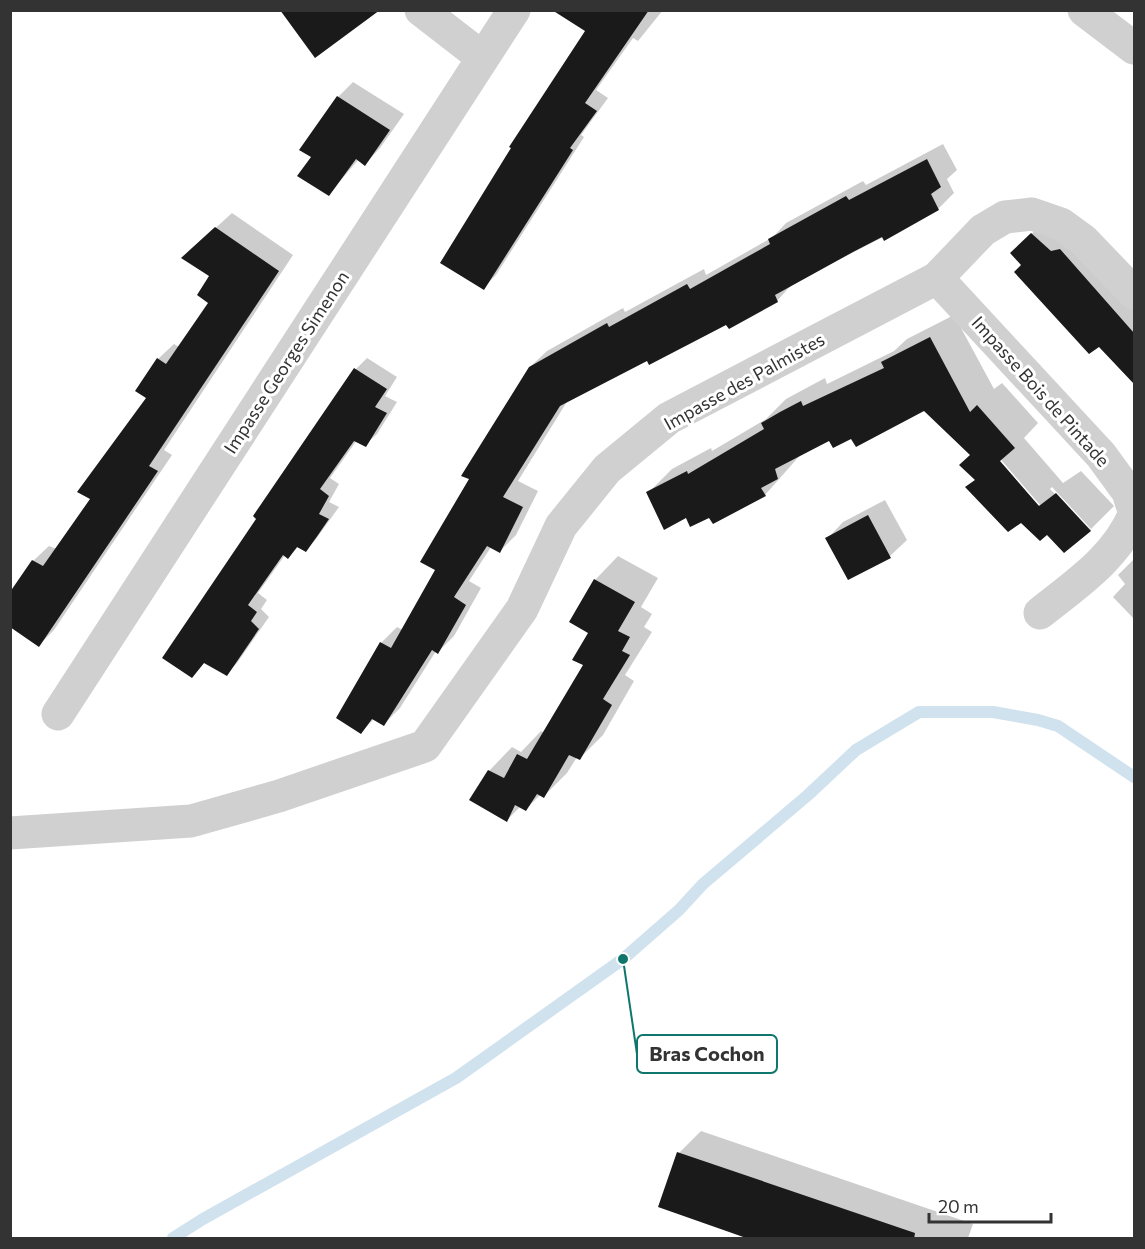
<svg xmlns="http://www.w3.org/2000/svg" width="1145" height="1249" viewBox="0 0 1145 1249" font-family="Commissioner,sans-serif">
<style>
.shadow{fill:#0003;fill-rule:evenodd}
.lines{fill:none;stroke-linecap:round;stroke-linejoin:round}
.stream{stroke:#cfe2ee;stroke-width:12}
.building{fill:#1a1a1a}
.minor{stroke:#d0d0d0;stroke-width:33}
.labels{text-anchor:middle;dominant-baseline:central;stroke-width:6;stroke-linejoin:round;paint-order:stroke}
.street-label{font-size:18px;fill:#333;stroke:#fff}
.leader{fill:none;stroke:#0f766e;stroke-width:2}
.callout-dot{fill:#0f766e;stroke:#fff;stroke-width:2}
.callout{fill:#fff;stroke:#0f766e;stroke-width:2}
.callout-label{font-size:20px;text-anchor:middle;font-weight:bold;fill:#333}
</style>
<rect width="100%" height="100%" fill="#fff"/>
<!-- shadow -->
<path class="shadow" d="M 594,10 L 663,10 L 638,41 L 633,38 L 596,90 L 608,98 L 581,135 L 584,137 L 496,275 L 483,288 Z
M 353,82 L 404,114 L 380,148 L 365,164 L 359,159 L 329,194 L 313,156 L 338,97 Z
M 943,144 L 957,170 L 947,179 L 954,193 L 938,209 L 793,283 L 777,301 L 647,359 L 568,400 L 518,481 L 538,491 L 516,535 L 500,551 L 491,547 L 469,581 L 481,588 L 454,636 L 438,652 L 436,651 L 400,708 L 384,724 L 374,719 L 361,732 L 381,643 L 397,627 L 403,630 L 437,569 L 471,479 L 530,367 L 547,351 L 623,308 L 625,312 L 704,269 L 706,275 L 773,237 L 786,223 L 863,181 L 866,185 Z
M 232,213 L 293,255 L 164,450 L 172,455 L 54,630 L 39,645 L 33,561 L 49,546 L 57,549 L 93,498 L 148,398 L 158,359 L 174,344 L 179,347 L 210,302 L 211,276 L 199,243 Z
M 1050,216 L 1134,283 L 1134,383 L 1012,253 Z
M 954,315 L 994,389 L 1002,383 L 1038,423 L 1024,438 L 1063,483 L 1081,471 L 1114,506 L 1091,529 L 1052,487 L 1050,489 L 1091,530 L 1064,551 L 1047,533 L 1021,521 L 967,487 L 976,479 L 971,455 L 924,409 L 852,437 L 830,439 L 802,453 L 765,495 L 709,516 L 687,516 L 648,493 L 672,469 L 711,448 L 712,451 L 766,419 L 786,399 L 825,378 L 827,384 L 894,351 L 907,339 ZM 996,454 L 1040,505 L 1036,505 L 994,456 Z
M 367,358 L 397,377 L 385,396 L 397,402 L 377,434 L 365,445 L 357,440 L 330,478 L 339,484 L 329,502 L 339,507 L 316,539 L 305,550 L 299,546 L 288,557 L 285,555 L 258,593 L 267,600 L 261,609 L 269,617 L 237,663 L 226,674 L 205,662 L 192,676 L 356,369 Z
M 885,500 L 907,540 L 890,556 L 849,578 L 827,539 L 843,522 Z
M 618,556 L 658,578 L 641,607 L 652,614 L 644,627 L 652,632 L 625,675 L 634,681 L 603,735 L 580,758 L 577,757 L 567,773 L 544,796 L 541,794 L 526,809 L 521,806 L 507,820 L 489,771 L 512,747 L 521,752 L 541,731 L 544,733 L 585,665 L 595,580 Z
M 1134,559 L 1134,619 L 1113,597 L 1125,584 L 1118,575 Z
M 701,1131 L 973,1224 L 968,1238 L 753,1238 L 679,1153 Z"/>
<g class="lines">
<!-- stream -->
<path class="stream" d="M 173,1238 L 203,1219 L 456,1078 L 623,959 L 679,910 L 703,884 L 808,795 L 856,750 L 919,712 L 993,712 L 1038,720 L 1058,726 L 1134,777"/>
</g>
<!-- building -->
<path class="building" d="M 280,10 L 380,10 L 315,58 Z
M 552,10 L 649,10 L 585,103 L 597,111 L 570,148 L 573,150 L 484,290 L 440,263 L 511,148 L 509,147 L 585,31 Z
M 337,96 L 390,130 L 365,166 L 356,159 L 329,196 L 297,176 L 311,157 L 299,150 Z
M 927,159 L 941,187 L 931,194 L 939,210 L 884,241 L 882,237 L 853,252 L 775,295 L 778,302 L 729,329 L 726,325 L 649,365 L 647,361 L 560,406 L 503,497 L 523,507 L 500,553 L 487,546 L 454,597 L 466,605 L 438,654 L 432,650 L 384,726 L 372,719 L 361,734 L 336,718 L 380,642 L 391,648 L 435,570 L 420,562 L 469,479 L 461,476 L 529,367 L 607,323 L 609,327 L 687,284 L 690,289 L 770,244 L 768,239 L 846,196 L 849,200 Z
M 215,227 L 279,271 L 149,466 L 158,471 L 39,647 L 10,627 L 10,592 L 32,560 L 43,566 L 90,499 L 77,492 L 146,398 L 135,391 L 157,358 L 166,364 L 208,303 L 197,295 L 209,276 L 181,258 Z
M 1031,233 L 1051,251 L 1060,249 L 1134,333 L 1134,384 L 1099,347 L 1089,354 L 1014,272 L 1021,265 L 1010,253 Z
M 930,337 L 970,412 L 977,405 L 1015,448 L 1000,461 L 1039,506 L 1056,493 L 1091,531 L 1064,553 L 1047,535 L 1040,541 L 1021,523 L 1008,532 L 965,487 L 975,480 L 959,465 L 970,455 L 924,411 L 856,447 L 851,439 L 833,448 L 829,441 L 775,469 L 778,479 L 761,488 L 766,496 L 713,524 L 709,518 L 690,527 L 686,518 L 664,530 L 646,492 L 687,471 L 688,474 L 764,429 L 761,423 L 780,412 L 801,401 L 803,406 L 884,368 L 881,362 Z
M 354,368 L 387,389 L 375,407 L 387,413 L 366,447 L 354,441 L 320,489 L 329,496 L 319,514 L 329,519 L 318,535 L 306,552 L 297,547 L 288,559 L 283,555 L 248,605 L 257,612 L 251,621 L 259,629 L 227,676 L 204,663 L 192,678 L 162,658 L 256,519 L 253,516 Z
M 868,515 L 891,558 L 848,580 L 825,538 Z
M 594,579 L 635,602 L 618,631 L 630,637 L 622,651 L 630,655 L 603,699 L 612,705 L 580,760 L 569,755 L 544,798 L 537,794 L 526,811 L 515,805 L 507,822 L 469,800 L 488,770 L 504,778 L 517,754 L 527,759 L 583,665 L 572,660 L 588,633 L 569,622 Z
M 677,1152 L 915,1233 L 914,1239 L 749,1239 L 658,1207 Z"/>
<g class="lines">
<!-- minor -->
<path class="minor" d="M 421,10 L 483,58
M 1084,10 L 1134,48
M 937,278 L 1101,455 L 1128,492 L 1134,511
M 1040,613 C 1076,584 1115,559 1134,515
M 58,714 L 514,10
M 10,833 L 191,821 L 279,796 L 425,746 L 522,609 L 561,526 L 607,469 L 669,418 L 937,278 L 983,230 L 1005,217 L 1032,214 L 1061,224 L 1083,240 L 1134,293"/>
</g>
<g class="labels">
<!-- street labels -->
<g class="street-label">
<text transform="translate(286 362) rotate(-57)">Impasse Georges Simenon</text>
<text transform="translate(744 381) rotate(-29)">Impasse des Palmistes</text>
<text transform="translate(1041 391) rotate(48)">Impasse Bois de Pintade</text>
</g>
</g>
<!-- callouts -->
<path class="leader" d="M623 959L637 1054"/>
<circle class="callout-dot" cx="623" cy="959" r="6"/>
<rect class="callout" x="637" y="1035" width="140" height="38" rx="6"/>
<g class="callout-label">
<text x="707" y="1061">Bras Cochon</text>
</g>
<!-- border -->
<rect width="1145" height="1249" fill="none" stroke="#333333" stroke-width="24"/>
<!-- scale -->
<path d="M929 1213v9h122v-9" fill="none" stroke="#333333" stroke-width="3"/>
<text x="938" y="1213" font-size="18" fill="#333333" stroke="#ffffff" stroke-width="4.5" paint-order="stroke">20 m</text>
</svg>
